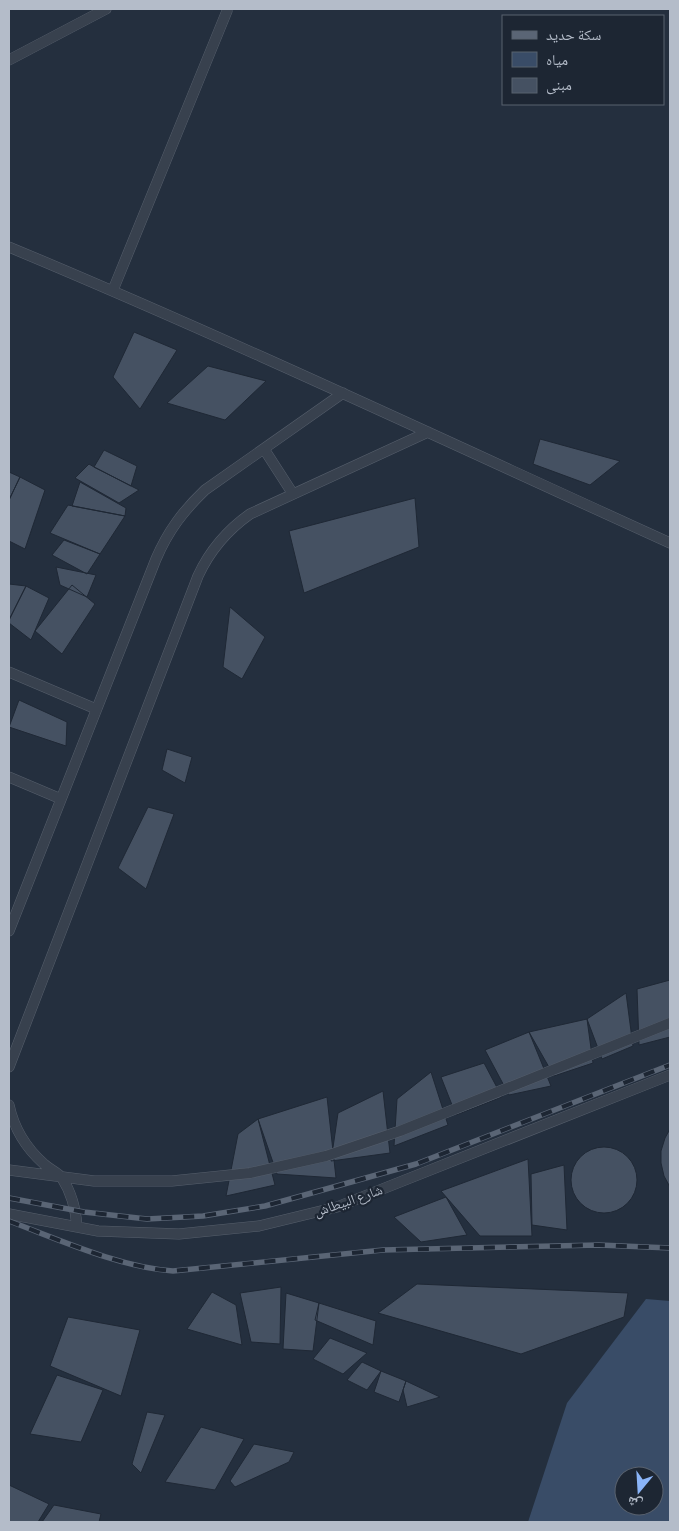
<svg xmlns="http://www.w3.org/2000/svg" width="679" height="1531" viewBox="0 0 679 1531" font-family="Commissioner,'Noto Naskh Arabic',sans-serif">
<style>
.water{fill:#394c67;fill-rule:evenodd}
.building{fill:#455162;stroke:#1f2835}
.lines{fill:none;stroke-linecap:round;stroke-linejoin:round}
.service-casing{stroke:#565f6c;stroke-width:11}
.service{stroke:#38414e;stroke-width:10}
.rail-casing{stroke:#5a6575;stroke-width:5.5}
.rail{stroke:#1d2633;stroke-width:4;stroke-dasharray:11;stroke-linecap:butt}
.labels{text-anchor:middle;dominant-baseline:central;stroke-width:4.5;stroke-linejoin:round;paint-order:stroke}
.street-label{font-size:14px;fill:#b4bcc9;stroke:#1d2633}
</style>
<rect width="100%" height="100%" fill="#242f3e"/>
<!-- water -->
<path class="water" d="M 646,1299 L 670,1301 L 670,1522 L 528,1522 L 567,1403 ZM 624,1476 L 654,1476 L 654,1506 L 624,1506 Z"/>
<!-- building -->
<path class="building" d="M 134,332 L 177,350 L 140,409 L 113,377 Z
M 208,366 L 266,381 L 225,420 L 167,403 Z
M 540,439 L 620,461 L 590,485 L 533,464 Z
M 104,450 L 137,466 L 131,486 L 94,467 Z
M 89,464 L 94,467 L 139,490 L 119,503 L 75,478 Z
M 9,472 L 20,477 L 9,500 Z
M 20,477 L 45,490 L 25,549 L 9,541 L 9,500 Z
M 80,482 L 126,508 L 125,516 L 72,506 Z
M 415,498 L 419,547 L 304,593 L 289,531 Z
M 68,505 L 125,516 L 100,554 L 50,533 Z
M 64,540 L 100,554 L 87,574 L 52,555 Z
M 56,567 L 96,575 L 87,597 L 60,585 Z
M 9,584 L 26,586 L 9,620 Z
M 72,585 L 95,604 L 62,654 L 35,631 Z
M 26,586 L 49,598 L 31,640 L 9,623 L 9,620 Z
M 230,607 L 265,637 L 242,679 L 223,667 Z
M 19,700 L 67,722 L 66,746 L 9,727 Z
M 167,749 L 192,757 L 185,783 L 162,770 Z
M 148,807 L 174,814 L 146,889 L 118,868 Z
M 670,980 L 670,1037 L 639,1045 L 637,989 Z
M 626,993 L 633,1046 L 602,1059 L 587,1019 Z
M 587,1019 L 593,1063 L 554,1076 L 529,1032 Z
M 529,1032 L 551,1086 L 509,1095 L 485,1050 Z
M 484,1063 L 502,1097 L 456,1115 L 441,1077 Z
M 431,1072 L 448,1125 L 394,1146 L 397,1099 Z
M 383,1091 L 390,1153 L 331,1161 L 338,1113 Z
M 327,1097 L 336,1178 L 277,1174 L 258,1119 Z
M 258,1119 L 275,1185 L 226,1196 L 238,1134 Z
M 670,1129 L 670,1187 L 664,1176 L 661,1163 L 661,1151 L 665,1138 Z
M571 1180a33 33 0 1 1 66 0a33 33 0 1 1-66 0Z
M 528,1159 L 532,1236 L 480,1236 L 441,1191 Z
M 564,1165 L 567,1230 L 532,1225 L 531,1174 Z
M 446,1197 L 467,1235 L 421,1242 L 394,1217 Z
M 417,1284 L 628,1293 L 624,1317 L 521,1354 L 378,1313 Z
M 281,1287 L 280,1344 L 251,1342 L 240,1293 Z
M 212,1292 L 236,1305 L 242,1345 L 187,1329 Z
M 286,1293 L 319,1303 L 313,1351 L 283,1349 Z
M 319,1303 L 376,1321 L 373,1345 L 315,1320 Z
M 68,1317 L 140,1330 L 121,1396 L 50,1366 Z
M 330,1338 L 367,1353 L 343,1374 L 313,1359 Z
M 362,1362 L 381,1371 L 367,1390 L 347,1380 Z
M 381,1371 L 406,1381 L 399,1402 L 374,1392 Z
M 57,1375 L 103,1390 L 81,1442 L 30,1434 Z
M 406,1381 L 440,1397 L 407,1407 L 403,1390 Z
M 147,1412 L 165,1415 L 141,1473 L 132,1464 Z
M 201,1427 L 244,1439 L 215,1490 L 165,1482 Z
M 254,1444 L 294,1452 L 289,1462 L 235,1487 L 230,1481 Z
M 9,1485 L 49,1504 L 38,1522 L 9,1522 Z
M 54,1505 L 101,1514 L 99,1522 L 42,1522 Z"/>
<g class="lines">
<!-- service casing -->
<g class="service-casing">
<path id="service" d="M 9,60 L 106,9
M 9,247 C 232,340 450,443 670,543
M 113,290 L 227,11
M 264,449 L 293,494
M 9,672 L 96,709
M 9,777 L 61,799
M 9,931 L 156,559 C 168,531 183,511 205,490 L 343,393
M 9,1067 L 198,576 C 210,550 226,531 250,514 L 428,432
M 9,1105 C 14,1129 26,1148 44,1164 C 49,1169 59,1173 62,1178 C 71,1192 76,1211 77,1227
M 9,1170 L 94,1181 L 172,1181 L 250,1173 L 326,1156 L 400,1131 L 670,1023
M 9,1214 L 98,1231 L 179,1234 L 259,1226 L 337,1207 L 670,1075"/>
</g>
<!-- service -->
<use href="#service" class="service"/>
<!-- rail casing -->
<g class="rail-casing">
<path id="rail" d="M 9,1198 L 84,1212 L 147,1219 L 203,1216 L 265,1206 L 416,1164 L 670,1065
M 9,1221 C 60,1240 119,1267 173,1271 L 383,1250 L 599,1245 L 670,1248"/>
</g>
<!-- rail -->
<use href="#rail" class="rail"/>
</g>
<g class="labels">
<!-- street labels -->
<g class="street-label">
<text transform="translate(348 1200) rotate(-19)">شارع البيطاش</text>
</g>
</g>
<!-- border -->
<rect width="679" height="1531" fill="none" stroke="#b4bcc9" stroke-width="20"/>
<!-- legend -->
<rect x="502" y="15" width="162" height="90" fill="#1d2633" stroke="#59626f"/>
<rect x="512" y="31" width="25" height="8" fill="#5a6575" stroke="#59626f"/>
<text x="546" y="40" font-size="15" fill="#b4bcc9">سكة حديد</text>
<rect x="512" y="52" width="25" height="15" fill="#394c67" stroke="#59626f"/>
<text x="546" y="65" font-size="15" fill="#b4bcc9">مياه</text>
<rect x="512" y="78" width="25" height="15" fill="#455162" stroke="#59626f"/>
<text x="546" y="90" font-size="15" fill="#b4bcc9">مبنى</text>
<!-- north arrow -->
<g transform="translate(639 1491) rotate(198)"><circle r="24" fill="#1d2633" stroke="#59626f"/>
<path d="M0-4L9 19L0 12L-9 19Z" fill="#8ab4f8"/>
<text y="-8" font-size="14" font-weight="bold" text-anchor="middle" fill="#b4bcc9">ش</text>
</g>
</svg>
